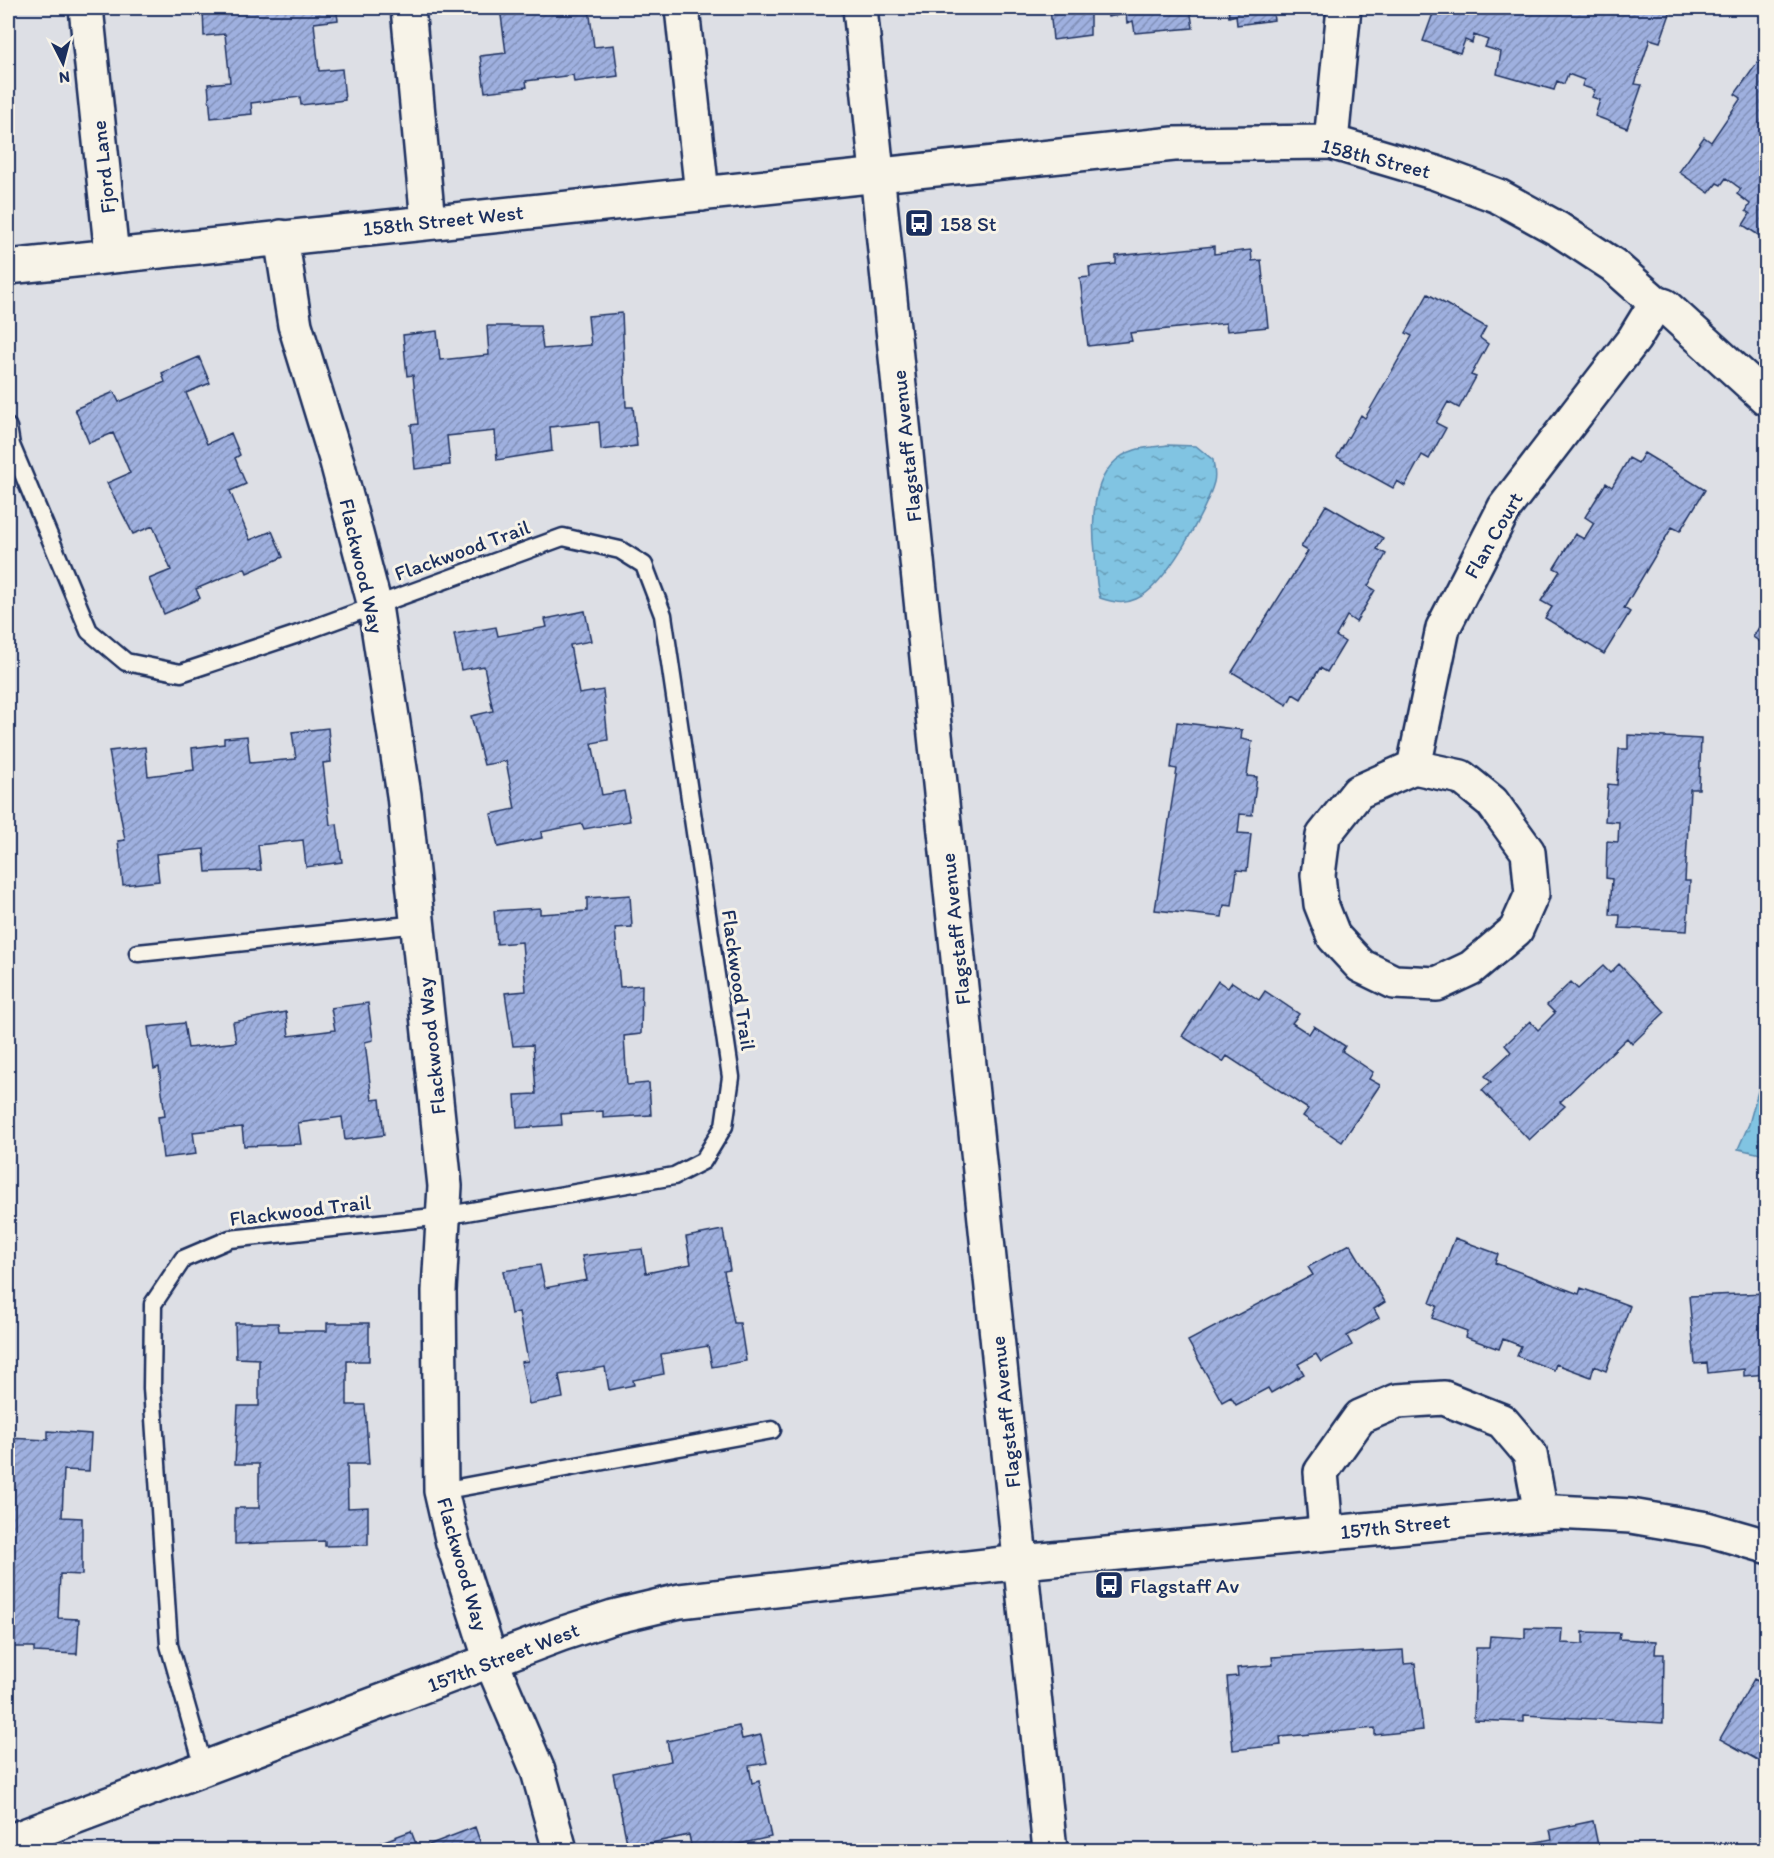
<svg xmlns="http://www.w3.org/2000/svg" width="1774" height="1858" viewBox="0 0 1774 1858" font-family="Itim,sans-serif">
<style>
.water{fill:url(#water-ripples);stroke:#5888ad;stroke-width:1.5}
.building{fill:url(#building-hatch);stroke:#1b2f5e;stroke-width:1.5}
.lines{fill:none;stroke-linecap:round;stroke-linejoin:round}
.lane-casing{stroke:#1b2f5e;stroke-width:21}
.street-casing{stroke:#1b2f5e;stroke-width:38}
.secondary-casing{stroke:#1b2f5e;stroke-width:38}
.lane{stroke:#f7f3e8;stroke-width:16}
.street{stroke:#f7f3e8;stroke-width:33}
.secondary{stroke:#f7f3e8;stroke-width:33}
.labels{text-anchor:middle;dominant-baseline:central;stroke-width:6;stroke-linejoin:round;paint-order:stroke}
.street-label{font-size:21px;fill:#1b2f5e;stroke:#f7f3e8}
.poi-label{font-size:21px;fill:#1b2f5e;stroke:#f7f3e8;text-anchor:start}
</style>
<defs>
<pattern id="water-ripples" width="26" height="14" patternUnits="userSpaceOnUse" patternTransform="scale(1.5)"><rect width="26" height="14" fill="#81c4e2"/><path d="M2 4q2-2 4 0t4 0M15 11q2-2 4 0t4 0" fill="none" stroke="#69a0ba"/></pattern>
<pattern id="building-hatch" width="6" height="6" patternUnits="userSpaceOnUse" patternTransform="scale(1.5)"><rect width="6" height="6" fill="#9fb0df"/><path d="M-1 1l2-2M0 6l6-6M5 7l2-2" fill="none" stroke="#8190b8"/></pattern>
</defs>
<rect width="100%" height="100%" fill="#dddfe5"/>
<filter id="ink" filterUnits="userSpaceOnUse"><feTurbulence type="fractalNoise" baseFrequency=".0167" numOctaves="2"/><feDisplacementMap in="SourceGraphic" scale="12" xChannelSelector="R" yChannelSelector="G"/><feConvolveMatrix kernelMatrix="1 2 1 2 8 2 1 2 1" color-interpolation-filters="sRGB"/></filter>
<g filter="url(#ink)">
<!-- water -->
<path class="water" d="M 1167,445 L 1196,446 L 1213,460 C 1214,467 1216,475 1214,482 C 1206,512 1164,588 1136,599 C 1123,605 1113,602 1100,598 C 1095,582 1096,569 1095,552 C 1091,517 1092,463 1135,450 C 1145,447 1157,447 1167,445 Z
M 1766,1062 L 1766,1155 L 1738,1149 L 1749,1124 Z"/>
<!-- building -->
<path class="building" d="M 203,8 L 336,8 L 338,20 L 314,23 L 319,71 L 342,69 L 345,100 L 301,105 L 300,97 L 251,103 L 252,114 L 211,118 L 208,84 L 230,82 L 225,34 L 204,36 Z
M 500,8 L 589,8 L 594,47 L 614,45 L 618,76 L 574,82 L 573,75 L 526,81 L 527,87 L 485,92 L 480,56 L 506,53 Z
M 1050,8 L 1190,8 L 1193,28 L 1135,33 L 1133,21 L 1127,23 L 1126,14 L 1108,17 L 1107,11 L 1090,13 L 1090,35 L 1053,40 Z
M 1228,8 L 1272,8 L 1274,20 L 1237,25 L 1236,15 L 1229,17 Z
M 1435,8 L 1615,8 L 1623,10 L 1624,8 L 1672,8 L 1660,42 L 1650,39 L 1635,84 L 1642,85 L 1627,128 L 1595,116 L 1600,100 L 1592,97 L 1595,90 L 1582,86 L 1584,80 L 1568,74 L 1564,84 L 1557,81 L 1554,90 L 1497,74 L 1501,52 L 1485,47 L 1488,40 L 1474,35 L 1472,43 L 1465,40 L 1460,53 L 1423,41 Z
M 1758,62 L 1766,68 L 1766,240 L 1743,225 L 1750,214 L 1746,211 L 1750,204 L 1737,194 L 1741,189 L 1726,178 L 1721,185 L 1717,183 L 1709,193 L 1679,172 L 1704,137 L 1711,142 L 1741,98 L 1735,94 Z
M 1214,246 L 1214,254 L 1251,250 L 1252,261 L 1261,260 L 1268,327 L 1227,331 L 1226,323 L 1130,333 L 1132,341 L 1088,346 L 1080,278 L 1090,277 L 1089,267 L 1116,264 L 1116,256 Z
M 1428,294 L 1486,327 L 1480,338 L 1488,344 L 1471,375 L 1476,377 L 1459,408 L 1448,402 L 1436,423 L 1446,428 L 1429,459 L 1422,455 L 1405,486 L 1397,481 L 1393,488 L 1337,457 L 1361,415 L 1365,418 L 1412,336 L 1406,333 Z
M 622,313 L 626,407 L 633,407 L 637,446 L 601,450 L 599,422 L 550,427 L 552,451 L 497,460 L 495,431 L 447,436 L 450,465 L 415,469 L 411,425 L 418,424 L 413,375 L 407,376 L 403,335 L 437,331 L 440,360 L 489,355 L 487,326 L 540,326 L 543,349 L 591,345 L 588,316 Z
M 199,357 L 210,383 L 186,393 L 207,444 L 231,433 L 240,455 L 235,458 L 246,484 L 230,491 L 250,540 L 272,531 L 283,557 L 247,573 L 245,568 L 196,589 L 200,598 L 164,614 L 149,579 L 171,570 L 153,526 L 133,534 L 107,483 L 130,473 L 113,433 L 89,443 L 75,409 L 114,392 L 119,402 L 165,382 L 162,373 Z
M 1644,453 L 1705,490 L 1680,531 L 1672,527 L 1624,608 L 1630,612 L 1604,654 L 1545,618 L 1552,607 L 1541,601 L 1560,571 L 1554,568 L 1575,534 L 1584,539 L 1594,523 L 1585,517 L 1606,483 L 1612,487 L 1629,458 L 1638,463 Z
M 1326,505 L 1383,538 L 1377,549 L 1386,554 L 1368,586 L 1375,590 L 1356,622 L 1347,616 L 1336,636 L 1345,642 L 1327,672 L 1320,668 L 1301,699 L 1293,694 L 1287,705 L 1232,672 L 1308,551 L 1301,547 Z
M 585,611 L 591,641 L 570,645 L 579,694 L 603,690 L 608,740 L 592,743 L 602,795 L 624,791 L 630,821 L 584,829 L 582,824 L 541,832 L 542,838 L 498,847 L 491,814 L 515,809 L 506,761 L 484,765 L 471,716 L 493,711 L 484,666 L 461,670 L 454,634 L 496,627 L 498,636 L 547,627 L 545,619 Z
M 1766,616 L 1766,646 L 1753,637 Z
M 1177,722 L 1242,730 L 1241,739 L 1252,741 L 1247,776 L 1257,777 L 1252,815 L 1240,814 L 1238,833 L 1251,834 L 1247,871 L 1237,870 L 1232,906 L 1224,905 L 1222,917 L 1155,910 L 1177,769 L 1171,768 Z
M 328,728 L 331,762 L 323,763 L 330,825 L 337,824 L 342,862 L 306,867 L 303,840 L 258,845 L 261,870 L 206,872 L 204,849 L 156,854 L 159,881 L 123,885 L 118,841 L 125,840 L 109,751 L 145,747 L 148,776 L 194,770 L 192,748 L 224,744 L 224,738 L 247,736 L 250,763 L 296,759 L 292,732 Z
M 1628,735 L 1701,739 L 1699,789 L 1690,789 L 1685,881 L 1690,881 L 1687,931 L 1619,928 L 1620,915 L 1610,915 L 1612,879 L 1606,878 L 1607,841 L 1618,842 L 1619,822 L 1605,821 L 1608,784 L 1617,785 L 1619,749 L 1628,749 Z
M 630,895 L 632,927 L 615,928 L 620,987 L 642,985 L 641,1034 L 624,1036 L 627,1085 L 649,1083 L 651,1115 L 603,1118 L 603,1111 L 561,1114 L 562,1125 L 517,1128 L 515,1095 L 536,1094 L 533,1045 L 513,1046 L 505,993 L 526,991 L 522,942 L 497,944 L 494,911 L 540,908 L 540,914 L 587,911 L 587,898 Z
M 1619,964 L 1665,1012 L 1632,1044 L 1627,1038 L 1560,1102 L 1565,1106 L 1529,1140 L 1482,1090 L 1491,1082 L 1485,1076 L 1511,1052 L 1505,1045 L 1530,1021 L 1538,1030 L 1555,1013 L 1547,1005 L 1571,982 L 1578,989 L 1603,966 L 1610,973 Z
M 1218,981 L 1228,988 L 1232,982 L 1259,1000 L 1265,991 L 1299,1014 L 1292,1023 L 1309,1034 L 1314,1026 L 1345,1046 L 1342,1051 L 1373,1072 L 1369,1079 L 1380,1085 L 1342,1142 L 1303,1116 L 1308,1109 L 1227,1056 L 1223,1062 L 1182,1036 Z
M 368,1003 L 373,1040 L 365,1042 L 372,1100 L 380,1099 L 384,1135 L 345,1140 L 342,1117 L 298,1123 L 301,1144 L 244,1146 L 242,1127 L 193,1132 L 196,1154 L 163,1158 L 158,1117 L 165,1116 L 159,1067 L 154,1069 L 148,1027 L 184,1023 L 188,1048 L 236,1042 L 233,1022 L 286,1012 L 289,1036 L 335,1030 L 331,1008 Z
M 723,1230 L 730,1270 L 724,1271 L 734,1323 L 740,1323 L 746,1361 L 712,1367 L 708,1346 L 661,1354 L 664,1374 L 633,1380 L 634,1385 L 609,1390 L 605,1367 L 559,1375 L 563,1398 L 529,1404 L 521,1362 L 528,1361 L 519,1312 L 511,1314 L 503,1271 L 540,1265 L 545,1288 L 587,1280 L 582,1256 L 642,1249 L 646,1273 L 691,1264 L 686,1237 Z
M 1455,1238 L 1498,1254 L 1495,1263 L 1579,1294 L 1581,1288 L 1630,1306 L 1606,1371 L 1594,1366 L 1591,1377 L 1556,1364 L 1554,1370 L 1517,1356 L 1521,1346 L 1503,1339 L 1499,1349 L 1465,1337 L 1467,1331 L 1432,1318 L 1437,1306 L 1430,1303 Z
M 1350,1244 L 1385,1302 L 1374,1309 L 1379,1318 L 1347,1336 L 1352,1345 L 1321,1362 L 1316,1354 L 1298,1364 L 1304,1374 L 1271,1393 L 1268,1388 L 1236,1405 L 1231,1397 L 1222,1402 L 1188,1341 L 1313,1275 L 1308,1267 Z
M 1766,1293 L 1766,1374 L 1744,1376 L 1744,1369 L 1708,1373 L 1707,1363 L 1695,1364 L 1689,1296 Z
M 235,1323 L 278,1323 L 279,1331 L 327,1331 L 327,1323 L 369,1323 L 369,1361 L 347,1361 L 347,1405 L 365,1405 L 369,1464 L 347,1464 L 348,1508 L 368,1507 L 368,1545 L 325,1546 L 325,1541 L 235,1544 L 235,1508 L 259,1508 L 259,1464 L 235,1464 L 238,1406 L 259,1406 L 259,1359 L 236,1358 Z
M 48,1431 L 91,1434 L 89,1471 L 64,1470 L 62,1517 L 82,1518 L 82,1575 L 60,1574 L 58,1618 L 79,1619 L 77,1654 L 34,1652 L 34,1647 L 8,1647 L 8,1438 L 48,1440 Z
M 1525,1628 L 1562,1629 L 1561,1643 L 1583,1644 L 1583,1632 L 1620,1633 L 1619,1639 L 1656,1641 L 1655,1654 L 1664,1654 L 1663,1723 L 1524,1715 L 1524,1722 L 1474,1720 L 1476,1648 L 1489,1648 L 1490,1636 L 1525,1638 Z
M 1403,1650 L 1404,1664 L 1415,1663 L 1423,1730 L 1375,1735 L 1375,1728 L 1280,1737 L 1281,1745 L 1233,1750 L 1227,1677 L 1238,1676 L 1237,1668 L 1273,1665 L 1272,1657 Z
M 1765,1674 L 1766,1757 L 1764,1756 L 1761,1762 L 1720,1739 L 1754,1679 L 1760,1682 Z
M 739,1726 L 742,1739 L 761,1735 L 767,1763 L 749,1766 L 752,1783 L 759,1781 L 771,1837 L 712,1850 L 692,1850 L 689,1835 L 628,1848 L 613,1773 L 671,1761 L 667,1741 Z
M 1593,1821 L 1599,1850 L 1495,1850 L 1552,1839 L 1550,1830 Z
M 475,1827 L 483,1850 L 360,1850 L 411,1831 L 418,1849 Z"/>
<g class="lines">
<!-- lane casing -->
<g class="lane-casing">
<path id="lane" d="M 8,427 L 11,445 L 89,631 L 126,662 L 181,673 L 295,635 L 563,537 L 620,550 L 644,565 L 663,615 L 731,1077 L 724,1126 L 703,1161 L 674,1176 L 443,1216 L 230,1239 L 183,1259 L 153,1304 L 152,1388 L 169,1645 L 204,1768
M 138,953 L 419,924
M 441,1491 L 772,1430"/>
</g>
<!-- street casing -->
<g class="street-casing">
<path id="street" d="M 86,8 L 112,256
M 408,8 L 428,222
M 682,8 L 702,194
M 1331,142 L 1344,8
M 281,237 L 295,325 L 337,462 L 375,606 L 404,795 L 445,1186 L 439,1291 L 441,1491 L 453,1543 L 491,1661 L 538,1771 L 560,1850
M 8,267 L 1174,144 L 1331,142 L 1436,173 L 1498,196 L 1558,229 L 1613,265 L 1656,303 L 1665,306 L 1766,398
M 1414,767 L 1461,777 L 1492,802 L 1528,852 L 1532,894 L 1516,930 L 1471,968 L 1437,984 L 1394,982 L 1361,966 L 1334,937 L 1321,904 L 1318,875 L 1323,836 L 1358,792 L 1414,767 L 1443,628 L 1505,507 L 1634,339 L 1656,303
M 1326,1532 L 1321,1472 L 1360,1417 L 1397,1401 L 1444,1398 L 1502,1421 L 1530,1454 L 1541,1513"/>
</g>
<!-- secondary casing -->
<g class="secondary-casing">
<path id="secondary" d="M 860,8 L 1050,1850
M 8,1842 L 561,1634 L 613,1617 L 680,1601 L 1021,1562 L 1556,1512 L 1631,1516 L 1707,1529 L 1766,1546"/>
</g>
<!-- lane -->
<use href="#lane" class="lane"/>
<!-- street -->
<use href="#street" class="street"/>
<!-- secondary -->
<use href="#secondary" class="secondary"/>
</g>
</g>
<!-- icons -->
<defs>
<g id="bus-square" transform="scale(1.5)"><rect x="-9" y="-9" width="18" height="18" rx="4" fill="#1b2f5e" stroke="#f7f3e8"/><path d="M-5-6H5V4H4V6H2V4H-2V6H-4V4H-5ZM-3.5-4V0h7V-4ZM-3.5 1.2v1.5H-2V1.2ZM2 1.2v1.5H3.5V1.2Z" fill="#fff"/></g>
</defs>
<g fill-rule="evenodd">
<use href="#bus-square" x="919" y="223"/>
<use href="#bus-square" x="1109" y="1585"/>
</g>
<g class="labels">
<!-- street labels -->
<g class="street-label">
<text transform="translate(1376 158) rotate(14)">158th Street</text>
<text transform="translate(103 167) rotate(-96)">Fjord Lane</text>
<text transform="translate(443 220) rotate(-6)">158th Street West</text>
<text transform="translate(906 446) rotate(-96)">Flagstaff Avenue</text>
<text transform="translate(1493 535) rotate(-60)">Flan Court</text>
<text transform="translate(462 550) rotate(-20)">Flackwood Trail</text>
<text transform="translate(362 566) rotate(77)">Flackwood Way</text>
<text transform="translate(955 929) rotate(-96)">Flagstaff Avenue</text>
<text transform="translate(739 980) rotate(82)">Flackwood Trail</text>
<text transform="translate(431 1046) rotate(-96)">Flackwood Way</text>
<text transform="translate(300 1210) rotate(-7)">Flackwood Trail</text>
<text transform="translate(1005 1412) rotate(-96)">Flagstaff Avenue</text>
<text transform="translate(1395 1526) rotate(-6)">157th Street</text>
<text transform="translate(463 1564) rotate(74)">Flackwood Way</text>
<text transform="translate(503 1657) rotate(-21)">157th Street West</text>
</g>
<!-- poi labels -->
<g class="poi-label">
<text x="940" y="223">158 St</text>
<text x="1130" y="1585">Flagstaff Av</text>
</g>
</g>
<!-- margin -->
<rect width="1774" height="1858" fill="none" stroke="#f7f3e8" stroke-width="30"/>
<rect x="15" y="15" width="1744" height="1828" fill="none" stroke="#1b2f5e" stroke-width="2" filter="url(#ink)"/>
<!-- north arrow -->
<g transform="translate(63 63) rotate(174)" stroke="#f7f3e8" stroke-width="4.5" paint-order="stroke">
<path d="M0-4.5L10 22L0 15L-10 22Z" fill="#1b2f5e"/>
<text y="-9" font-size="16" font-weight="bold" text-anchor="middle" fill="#1b2f5e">N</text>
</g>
</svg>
